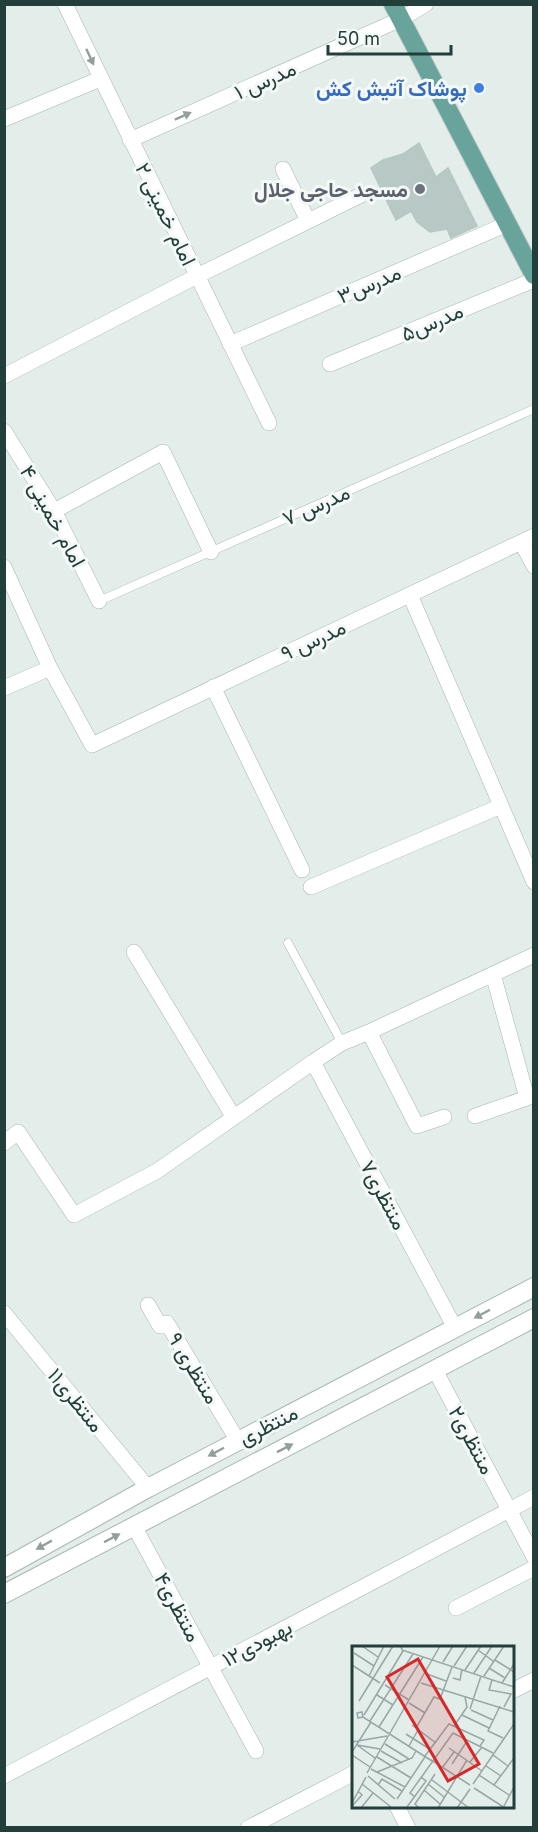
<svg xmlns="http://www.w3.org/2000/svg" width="538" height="1832" viewBox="0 0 538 1832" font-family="Inter,Vazirmatn,sans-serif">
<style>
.building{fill:#b8c8c4;stroke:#b6c7c2;stroke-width:1.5}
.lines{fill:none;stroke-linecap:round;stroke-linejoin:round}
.service-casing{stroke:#a6b5b2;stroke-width:9}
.minor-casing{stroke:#a6b5b2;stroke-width:16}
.tertiary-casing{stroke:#a6b5b2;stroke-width:20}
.primary-casing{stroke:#c1c9c8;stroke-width:20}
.service{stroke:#fff;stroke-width:8}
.minor{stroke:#fff;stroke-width:15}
.tertiary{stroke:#fff;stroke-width:18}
.primary{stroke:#68a39c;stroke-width:18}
.oneway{fill:#919f9d}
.shop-dot{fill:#3f7fe0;stroke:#f4f9f7;stroke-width:2}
.worship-dot{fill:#6b7280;stroke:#f4f9f7;stroke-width:2}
.labels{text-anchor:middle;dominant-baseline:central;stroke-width:6;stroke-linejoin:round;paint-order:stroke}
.street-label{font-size:21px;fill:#233f3b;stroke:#f4f9f7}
.shop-label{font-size:21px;font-weight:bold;fill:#366cbe;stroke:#f4f9f7;text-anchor:end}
.worship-label{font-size:21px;font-weight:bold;fill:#5b616d;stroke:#f4f9f7;text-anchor:end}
.inset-road{fill:none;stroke:#96a7a4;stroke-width:1.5}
.view{fill:#d62828;fill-opacity:0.15;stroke:#d62828;stroke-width:3}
.inset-edge{fill:none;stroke:#233f3b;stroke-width:3}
</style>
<rect width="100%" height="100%" fill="#e3edea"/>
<!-- building -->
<path class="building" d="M 419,143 L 436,177 L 448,168 L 477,226 L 451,238 L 447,229 L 430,232 L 417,222 L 411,211 L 396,220 L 371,168 L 383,160 L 403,154 Z"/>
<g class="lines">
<!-- service casing -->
<g class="service-casing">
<path id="service" d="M 99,601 L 534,409
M 288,943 L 342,1043"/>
</g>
<!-- minor casing -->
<g class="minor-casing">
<path id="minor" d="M 65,4 L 269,423
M 4,119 L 100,79
M 130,140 L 401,19 L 426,4
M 283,169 L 308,221
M 230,344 L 507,224
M 330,364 L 534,280
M 4,376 L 197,276 L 361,195
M 4,431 L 54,511 L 99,601
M 54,511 L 163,452 L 211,552
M 521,542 L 534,566
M 4,567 L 50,668 L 92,745 L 534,536
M 410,595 L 534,882
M 213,687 L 302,870
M 4,688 L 50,668
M 311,887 L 501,806
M 134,952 L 233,1116
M 369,1032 L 417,1126 L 444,1117
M 313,1062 L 455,1328
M 475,1116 L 527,1098 L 493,974
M 4,1143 L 18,1132 L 74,1215 L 157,1171 L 313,1062 L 342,1043 L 369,1032 L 534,955
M 148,1305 L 160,1326 L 167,1323 L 238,1441
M 4,1313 L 148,1488
M 435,1370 L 534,1557
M 134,1526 L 256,1751
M 456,1608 L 534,1568
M 512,1691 L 534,1680
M 4,1776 L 534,1497
M 397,1806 L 408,1828
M 248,1828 L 354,1773"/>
</g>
<!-- tertiary casing -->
<g class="tertiary-casing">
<path id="tertiary" d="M 4,1568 L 148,1488 L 534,1287
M 4,1594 L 534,1318"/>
</g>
<!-- primary casing -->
<g class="primary-casing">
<path id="primary" d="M 393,4 L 534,275"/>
</g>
<!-- service -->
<use href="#service" class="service"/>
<!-- minor -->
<use href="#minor" class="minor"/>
<!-- tertiary -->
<use href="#tertiary" class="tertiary"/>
<!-- primary -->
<use href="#primary" class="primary"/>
</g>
<!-- one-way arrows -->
<defs><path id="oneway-solid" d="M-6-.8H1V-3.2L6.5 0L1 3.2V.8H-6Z" transform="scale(1.5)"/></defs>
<g class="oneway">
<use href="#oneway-solid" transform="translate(90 57) rotate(65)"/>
<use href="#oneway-solid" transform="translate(183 116) rotate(-24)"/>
<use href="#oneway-solid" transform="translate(482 1314) rotate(152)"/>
<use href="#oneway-solid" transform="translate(285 1448) rotate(-27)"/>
<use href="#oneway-solid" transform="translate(216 1452) rotate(152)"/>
<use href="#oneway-solid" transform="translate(112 1538) rotate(-28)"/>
<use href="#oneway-solid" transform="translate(44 1545) rotate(151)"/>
</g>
<!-- markers -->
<circle class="shop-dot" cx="479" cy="88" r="6"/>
<circle class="worship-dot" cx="420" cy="189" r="6"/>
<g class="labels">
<!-- street labels -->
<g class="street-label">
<text transform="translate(265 80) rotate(-24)">مدرس ۱</text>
<text transform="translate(166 214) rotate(64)">امام خمینی ۲</text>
<text transform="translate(369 284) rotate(-23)">مدرس۳</text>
<text transform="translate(432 322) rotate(-23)">مدرس۵</text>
<text transform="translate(316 505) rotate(-24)">مدرس ۷</text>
<text transform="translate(53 516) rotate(61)">امام خمینی ۴</text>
<text transform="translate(313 640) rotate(-25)">مدرس ۹</text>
<text transform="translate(384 1195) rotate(62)">منتظری۷</text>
<text transform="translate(194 1368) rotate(59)">منتظری ۹</text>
<text transform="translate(76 1400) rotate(51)">منتظری۱۱</text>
<text transform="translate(268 1425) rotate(-27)">منتظری</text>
<text transform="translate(472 1440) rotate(62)">منتظری۲</text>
<text transform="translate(178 1607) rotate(62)">منتظری۴</text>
<text transform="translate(257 1643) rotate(-28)">بهبودی۱۲</text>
</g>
<!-- shop labels -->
<g class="shop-label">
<text x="467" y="88">پوشاک آتیش کش</text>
</g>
<!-- worship labels -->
<g class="worship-label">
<text x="408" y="189">مسجد حاجی جلال</text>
</g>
</g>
<!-- overview -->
<g transform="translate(352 1646)">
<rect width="162" height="162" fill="#e3edea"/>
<path class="inset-road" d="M 10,0 L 26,11M 49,0 L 50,4 L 162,41M 126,4 L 141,15M 2,7 L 22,20M 143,14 L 162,26M 91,16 L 101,0M 0,19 L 28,37M 102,20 L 115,0M 137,22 L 153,32M 113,24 L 129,0M 122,27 L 140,0M 75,28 L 94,35M 17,30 L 32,0M 132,30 L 152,0M 101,32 L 108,34 L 110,23M 140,34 L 137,44 L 159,48 L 152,61M 69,37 L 162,66M 150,37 L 162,18M 33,39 L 57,54M 25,49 L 41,59M 7,55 L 41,0M 57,57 L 73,67M 148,60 L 136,85 L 151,92M 118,63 L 129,30M 119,64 L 141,74M 12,69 L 51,5M 110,69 L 137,82M 11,71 L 10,66 L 5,67 L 6,72 L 11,71 L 80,115M 18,75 L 61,8M 60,79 L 84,97M 102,80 L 115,61 L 113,51M 27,81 L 71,11M 64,82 L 82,51 L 88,53 L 100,21M 54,88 L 79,104M 0,96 L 35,90M 33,98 L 57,113M 5,99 L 28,103M 5,99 L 23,112M 57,100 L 66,84M 97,102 L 130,125M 29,105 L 50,117M 0,106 L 19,76M 0,109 L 18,121M 141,109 L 156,120M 73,110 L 97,78 L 132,94 L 128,100M 25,111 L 59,132M 79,114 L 118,139M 118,116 L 130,101M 100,118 L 115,95M 134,120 L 149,130M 90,122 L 102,106M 19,123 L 53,141M 25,126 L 60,112 L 64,105M 15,127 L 88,0M 127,129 L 157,149M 16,130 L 43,153M 80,134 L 117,162M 10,138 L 39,161M 76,138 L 92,151M 121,138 L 162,78M 26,139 L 30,133 L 50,145M 142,139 L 162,112M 122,142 L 153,162M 72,144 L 88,158M 63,151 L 58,147 L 101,87 L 141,107M 45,153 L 73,111M 0,157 L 14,131M 1,159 L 10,149 L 6,145M 152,160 L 162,141M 55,161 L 74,135 L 69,131M 9,162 L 21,147M 67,162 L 63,158 L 83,128M 86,162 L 115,114M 105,162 L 118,143"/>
<path class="view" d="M 66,13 L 127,118 L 96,135 L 35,31 Z"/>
<rect width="162" height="162" class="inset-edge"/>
</g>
<!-- border -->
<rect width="538" height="1832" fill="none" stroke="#233f3b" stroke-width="12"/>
<!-- scale -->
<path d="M328 45v9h123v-9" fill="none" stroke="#233f3b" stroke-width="3"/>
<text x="337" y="45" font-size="18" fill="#233f3b" stroke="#f4f9f7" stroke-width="4.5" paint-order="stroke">50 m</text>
</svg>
